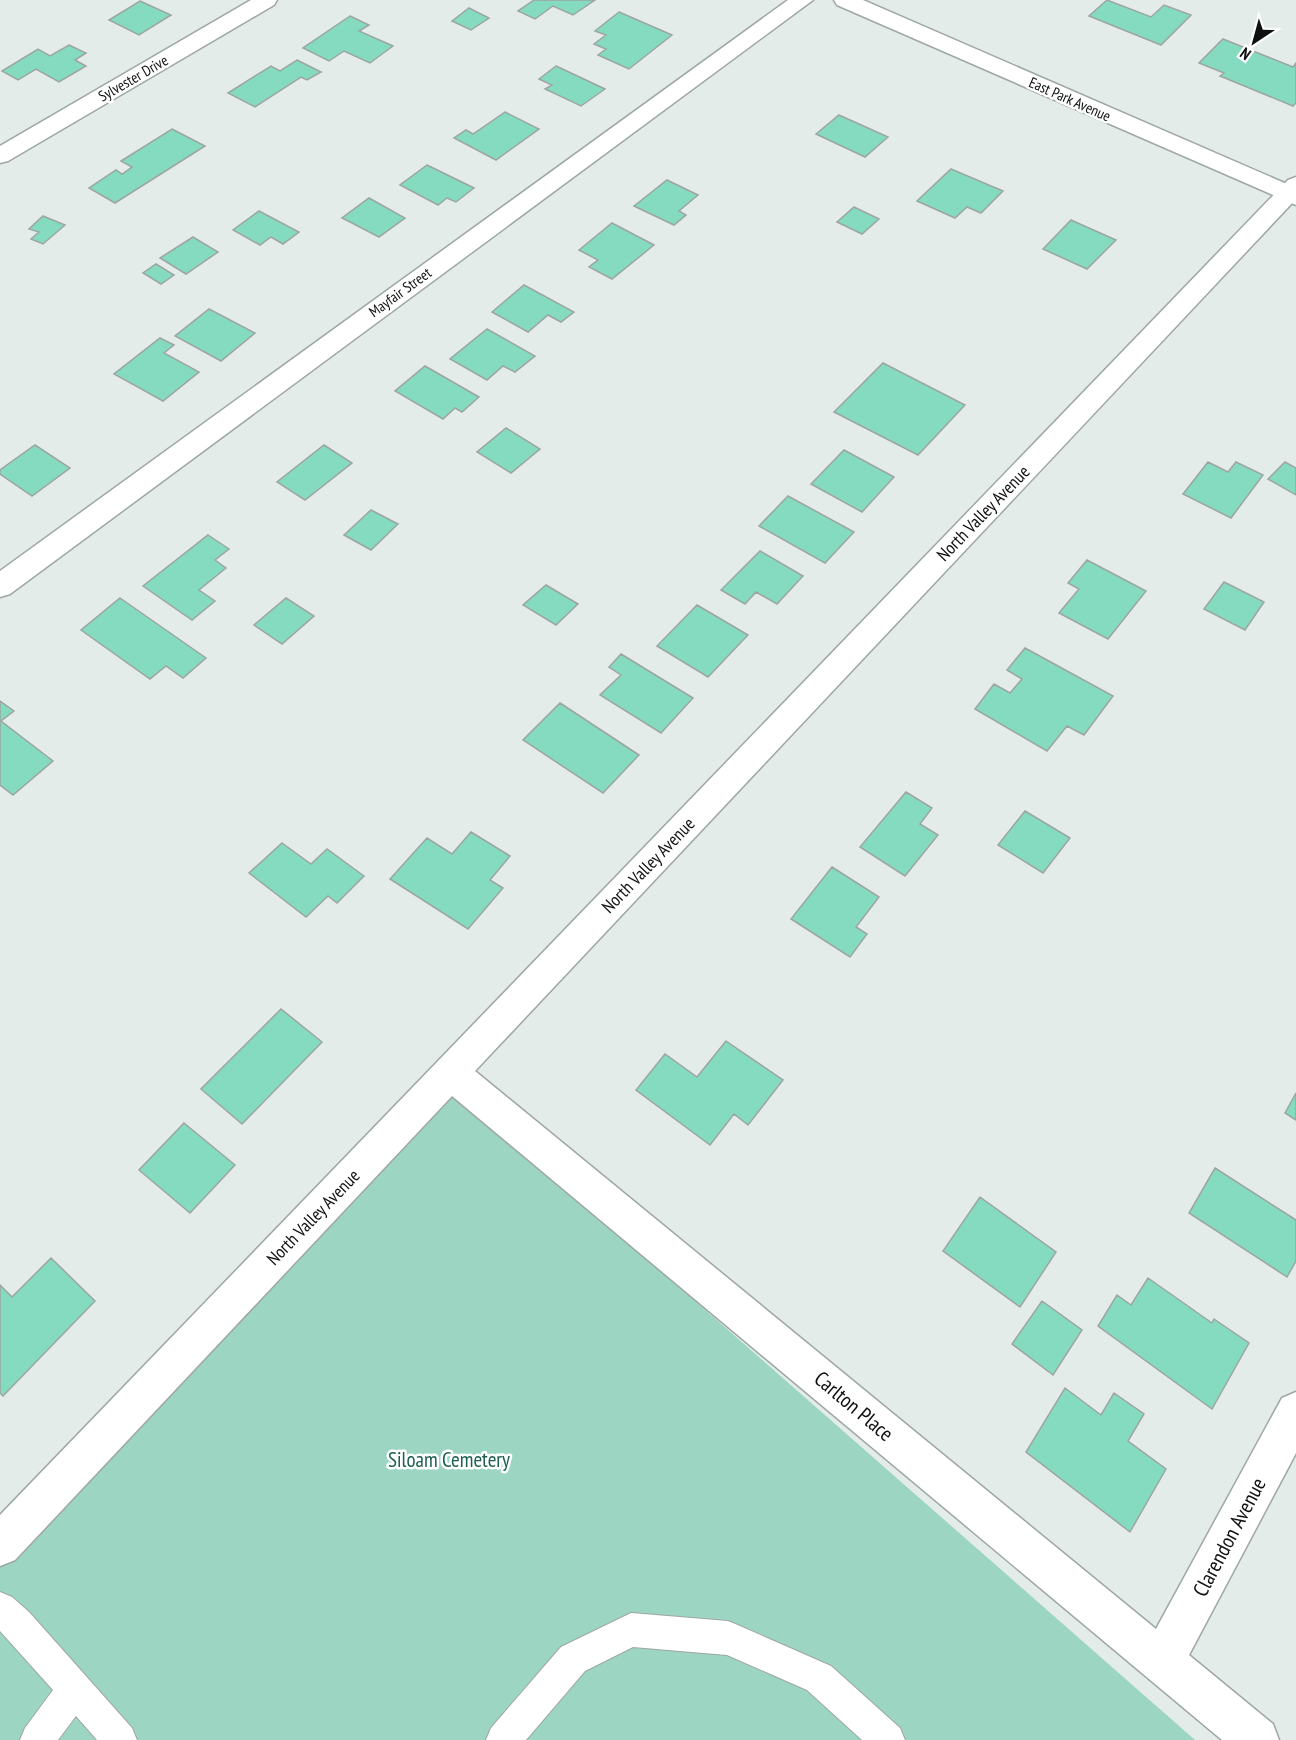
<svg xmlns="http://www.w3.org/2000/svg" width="1296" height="1740" viewBox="0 0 1296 1740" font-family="'PT Sans Narrow',sans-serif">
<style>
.green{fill:#9cd5c1}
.building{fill:#84dbbf;stroke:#9da5a2;stroke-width:1.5}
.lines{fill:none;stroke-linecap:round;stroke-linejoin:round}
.lane-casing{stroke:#9fa7a4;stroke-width:2}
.street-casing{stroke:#9fa7a4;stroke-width:3}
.secondary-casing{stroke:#9fa7a4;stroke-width:3}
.lane{fill:#fff;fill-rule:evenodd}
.street{fill:#fff;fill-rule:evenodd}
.secondary{fill:#fff;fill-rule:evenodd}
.labels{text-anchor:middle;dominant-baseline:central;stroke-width:5;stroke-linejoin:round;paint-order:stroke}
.far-street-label{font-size:15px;fill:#0e1110;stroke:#fff}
.street-label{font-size:18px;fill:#0e1110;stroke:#fff}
.near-street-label{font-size:21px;fill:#0e1110;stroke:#fff}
.near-park-label{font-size:21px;fill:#1b5f4d;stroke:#fff}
</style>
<rect width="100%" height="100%" fill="#e3ece9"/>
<!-- green -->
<path class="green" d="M 432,1070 L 1195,1740 L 0,1740 L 0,1522 Z"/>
<!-- building -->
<path class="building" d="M 534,0 L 595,0 L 573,15 L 553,6 L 535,19 L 518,11 Z
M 1107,0 L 1151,17 L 1164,5 L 1191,15 L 1161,45 L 1089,16 Z
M 140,1 L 171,15 L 139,35 L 109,20 Z
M 469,8 L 489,18 L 471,30 L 452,21 Z
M 619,12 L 672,35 L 629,69 L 598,55 L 606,49 L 594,44 L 606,35 L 595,31 Z
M 350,16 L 369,25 L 359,31 L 393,46 L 370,63 L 344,51 L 329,61 L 303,48 Z
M 1223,39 L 1293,67 L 1296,63 L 1296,103 L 1293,106 L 1220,76 L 1224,73 L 1199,63 Z
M 69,45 L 86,53 L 75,60 L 86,66 L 59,82 L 36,69 L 18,80 L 2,71 L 38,49 L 50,56 Z
M 297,60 L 321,72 L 307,80 L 301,77 L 255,107 L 228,93 L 271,66 L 280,71 Z
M 556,66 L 605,89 L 581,106 L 545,89 L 552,85 L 539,79 Z
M 505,112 L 539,129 L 496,160 L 454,138 L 466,130 L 473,134 Z
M 839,115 L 888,137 L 865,157 L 816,134 Z
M 172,129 L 205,146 L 115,203 L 89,188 L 116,170 L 122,174 L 132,167 L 121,161 Z
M 427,165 L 474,188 L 456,202 L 447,198 L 438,205 L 400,185 Z
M 951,169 L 1003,191 L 981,213 L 967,207 L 955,218 L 917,201 Z
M 667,180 L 698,195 L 679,211 L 686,215 L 674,225 L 634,206 Z
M 369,198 L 405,218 L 379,237 L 342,218 Z
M 854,207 L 879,219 L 862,234 L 837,222 Z
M 259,211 L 299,232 L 283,244 L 271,237 L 260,245 L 233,230 Z
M 43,216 L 65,225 L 43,244 L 31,239 L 39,232 L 29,229 Z
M 1071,220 L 1116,240 L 1087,269 L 1043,249 Z
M 612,223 L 654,245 L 612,279 L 589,267 L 598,260 L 579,250 Z
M 193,237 L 218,252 L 186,274 L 160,258 Z
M 156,264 L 174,275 L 161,284 L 143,273 Z
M 524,285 L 574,312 L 561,322 L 548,315 L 528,332 L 492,312 Z
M 209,309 L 255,333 L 221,361 L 175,336 Z
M 487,329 L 535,356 L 515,372 L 503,366 L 487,380 L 450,359 Z
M 160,338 L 174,345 L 164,353 L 199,372 L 163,401 L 114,374 Z
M 883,363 L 965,405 L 918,455 L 834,412 Z
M 425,366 L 479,397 L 462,412 L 455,408 L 443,419 L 395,391 Z
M 506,428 L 540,449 L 511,473 L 477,452 Z
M 35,445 L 70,468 L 32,496 L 0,474 L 0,470 Z
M 324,445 L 352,463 L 305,500 L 277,482 Z
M 844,450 L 894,477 L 862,512 L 811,484 Z
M 1208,462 L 1228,472 L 1236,462 L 1263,475 L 1231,518 L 1183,494 Z
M 1285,462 L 1296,468 L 1296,495 L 1268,479 Z
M 788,496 L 854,532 L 825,563 L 759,526 Z
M 371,510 L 398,524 L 371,550 L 344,535 Z
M 208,535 L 229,549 L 215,560 L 226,568 L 199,590 L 215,601 L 192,620 L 143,586 Z
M 760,551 L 803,576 L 777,604 L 756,592 L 745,604 L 721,590 Z
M 1087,560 L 1146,591 L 1108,639 L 1059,613 L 1079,589 L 1068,583 Z
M 1224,582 L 1264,602 L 1245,630 L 1204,609 Z
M 546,585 L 578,604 L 556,625 L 523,605 Z
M 120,598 L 206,658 L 183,678 L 166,666 L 150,679 L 81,630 Z
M 286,598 L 314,616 L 282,644 L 254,625 Z
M 697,605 L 748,635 L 708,677 L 657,646 Z
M 1025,648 L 1113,696 L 1084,735 L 1067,726 L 1047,751 L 975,709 L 994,684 L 1010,693 L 1022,679 L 1007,670 Z
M 621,654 L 693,698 L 661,733 L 600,695 L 621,675 L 609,667 Z
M 0,701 L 14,711 L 1,721 L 53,761 L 13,795 L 0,785 Z
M 560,703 L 639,755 L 603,793 L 523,740 Z
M 906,792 L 932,808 L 920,824 L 938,835 L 905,876 L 860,847 Z
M 1025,811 L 1070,838 L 1043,873 L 998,845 Z
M 471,832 L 510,856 L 490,880 L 503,888 L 468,929 L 390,879 L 427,838 L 452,854 Z
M 282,843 L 311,864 L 327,849 L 364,876 L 337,903 L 328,896 L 306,917 L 249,873 Z
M 832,867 L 879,897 L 856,927 L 867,934 L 850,957 L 791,919 Z
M 281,1009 L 322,1042 L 242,1124 L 201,1089 Z
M 726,1041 L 783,1080 L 748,1125 L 734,1114 L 710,1145 L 636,1090 L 665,1054 L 697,1077 Z
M 1296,1093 L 1296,1120 L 1285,1113 Z
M 184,1123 L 235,1165 L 190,1213 L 139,1170 Z
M 1215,1168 L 1296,1220 L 1296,1261 L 1287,1277 L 1189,1213 Z
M 980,1197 L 1056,1252 L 1020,1307 L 943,1251 Z
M 51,1258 L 95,1301 L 3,1396 L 0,1393 L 0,1285 L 12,1297 Z
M 1148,1278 L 1212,1323 L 1214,1319 L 1249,1343 L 1212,1409 L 1098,1326 L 1117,1295 L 1131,1305 Z
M 1042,1301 L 1082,1330 L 1053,1375 L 1012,1344 Z
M 1065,1388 L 1101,1415 L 1114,1393 L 1144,1414 L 1128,1441 L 1166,1469 L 1130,1532 L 1026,1452 Z"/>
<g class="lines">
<!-- lane casing -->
<g class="lane-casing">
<path id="lane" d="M 0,1592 L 12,1597 L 29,1612 L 132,1728 L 137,1740 L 97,1740 L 76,1716 L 58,1740 L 20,1740 L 25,1728 L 53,1690 L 0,1631 Z
M 631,1613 L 728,1621 L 740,1626 L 831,1666 L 900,1728 L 905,1740 L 862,1740 L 807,1690 L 727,1655 L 633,1647 L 585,1671 L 526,1740 L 486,1740 L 491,1728 L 561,1647 Z"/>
</g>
<!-- street casing -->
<g class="street-casing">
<path id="street" d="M 251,0 L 277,0 L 274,5 L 8,161 L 0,163 L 0,146 Z
M 788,0 L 813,0 L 10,594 L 0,597 L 0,571 Z
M 1296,177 L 1296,199 L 475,1071 L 1156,1629 L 1282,1398 L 1296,1392 L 1296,1453 L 1189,1655 L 1273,1724 L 1279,1740 L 1222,1740 L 452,1096 L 15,1560 L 0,1566 L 0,1515 L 1288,180 Z"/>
</g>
<!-- secondary casing -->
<g class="secondary-casing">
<path id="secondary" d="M 834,0 L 863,0 L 1296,188 L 1296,205 L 837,5 Z"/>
</g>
<!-- lane -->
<use href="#lane" class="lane"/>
<!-- street -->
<use href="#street" class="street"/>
<!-- secondary -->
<use href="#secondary" class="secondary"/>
</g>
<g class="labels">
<!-- far-street labels -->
<g class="far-street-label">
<text transform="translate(133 78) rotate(-30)">Sylvester Drive</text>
<text transform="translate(1070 99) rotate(24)">East Park Avenue</text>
<text transform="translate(400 292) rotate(-36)">Mayfair Street</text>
</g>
<!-- street labels -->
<g class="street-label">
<text transform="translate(983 513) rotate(-46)">North Valley Avenue</text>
<text transform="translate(648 865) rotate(-46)">North Valley Avenue</text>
<text transform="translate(313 1217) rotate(-46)">North Valley Avenue</text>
</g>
<!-- near-street labels -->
<g class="near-street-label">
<text transform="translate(854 1406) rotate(40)">Carlton Place</text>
<text transform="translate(1229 1537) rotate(-62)">Clarendon Avenue</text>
</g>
<!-- near-park labels -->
<g class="near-park-label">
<text x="449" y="1459">Siloam Cemetery</text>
</g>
</g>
<!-- north arrow -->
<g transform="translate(1254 42) rotate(216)" stroke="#ffffff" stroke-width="4.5" paint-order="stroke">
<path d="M0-4.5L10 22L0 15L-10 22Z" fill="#0e1110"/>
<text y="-9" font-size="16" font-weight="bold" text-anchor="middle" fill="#0e1110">N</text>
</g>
</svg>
